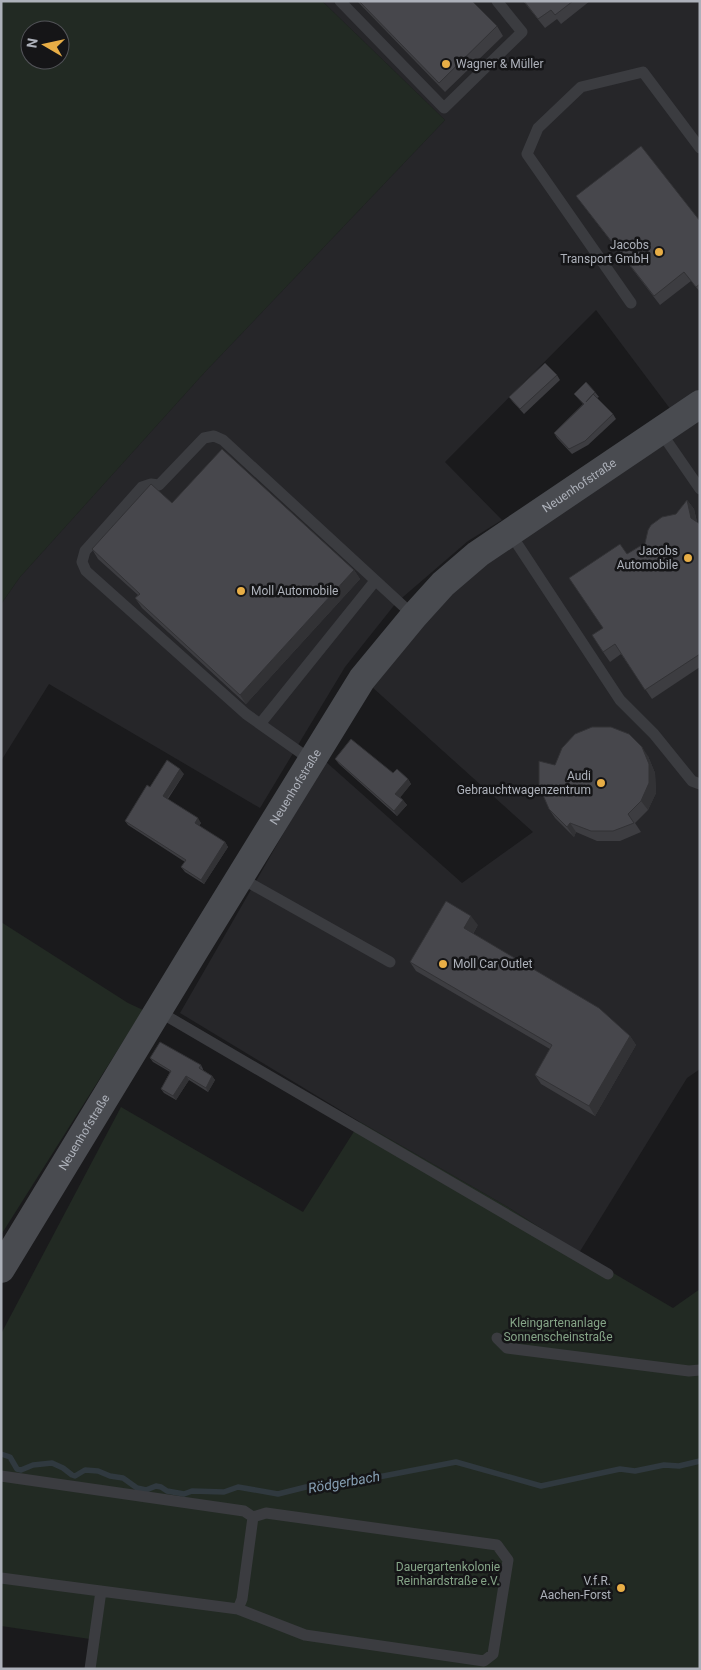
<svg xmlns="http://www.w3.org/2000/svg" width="701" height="1670" viewBox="0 0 701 1670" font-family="Roboto,sans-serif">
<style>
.built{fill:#262629}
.green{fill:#222a23;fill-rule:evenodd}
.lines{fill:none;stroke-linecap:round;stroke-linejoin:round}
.stream{stroke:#30393f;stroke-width:5.5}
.lane{stroke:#3b3c40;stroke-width:11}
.secondary{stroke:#494b50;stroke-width:28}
.wall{fill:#3d3d41}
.shaded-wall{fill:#323235}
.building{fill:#47474c;stroke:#323235}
.poi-dot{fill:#e8ae46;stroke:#151517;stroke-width:2}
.labels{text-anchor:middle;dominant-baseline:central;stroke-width:5;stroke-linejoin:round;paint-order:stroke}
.poi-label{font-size:12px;fill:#adb1ba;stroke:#151517;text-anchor:end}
.street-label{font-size:12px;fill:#adb1ba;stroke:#151517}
.park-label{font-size:12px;fill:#85a487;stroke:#151517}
.water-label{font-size:14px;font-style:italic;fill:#869fb3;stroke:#151517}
</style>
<rect width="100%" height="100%" fill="#1a1a1c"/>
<!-- built -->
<path class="built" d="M 322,1 L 700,1 L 700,1069 L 687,1078 L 579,1253 L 506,1206 L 360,1122 L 180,1013 L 325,761 L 462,883 L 533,832 L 372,687 L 457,583 L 686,430 L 596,310 L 445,462 L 502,520 L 468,541 L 396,603 L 345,667 L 260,808 L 49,684 L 1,761 L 1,604 L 20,577 L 204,373 L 445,120 Z"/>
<!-- green -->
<path class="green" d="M 1,1 L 322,1 L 445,120 L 204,373 L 20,577 L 1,604 ZM 30,30 L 60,30 L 60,60 L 30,60 Z
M 1,922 L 128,1003 L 143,1010 L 1,1235 Z
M 121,1107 L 303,1212 L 360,1122 L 506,1206 L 579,1253 L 673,1308 L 700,1289 L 700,1669 L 85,1669 L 90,1639 L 1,1626 L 1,1334 Z"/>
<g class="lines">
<!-- stream -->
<path class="stream" d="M 1,1454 L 10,1457 L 17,1469 L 21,1470 L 33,1465 L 52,1463 L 63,1468 L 72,1475 L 75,1476 L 85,1470 L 98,1471 L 110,1476 L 123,1478 L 137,1488 L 146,1490 L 156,1486 L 161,1487 L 167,1491 L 184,1494 L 192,1491 L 224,1492 L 238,1487 L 278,1494 L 306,1487 L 342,1484 L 456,1462 L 541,1486 L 620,1469 L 635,1471 L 664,1465 L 679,1466 L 700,1461"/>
<!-- lane -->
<path class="lane" d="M 340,1 L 444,108 L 522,32 L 497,1
M 631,303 L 527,154 L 538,128 L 581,87 L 643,72 L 700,148
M 660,431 L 700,489
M 510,533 L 620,700 L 654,734 L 692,781 L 700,784
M 260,724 L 375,581
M 311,760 L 246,714 L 86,571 L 82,562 L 85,551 L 142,487 L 151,484 L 159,485 L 204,438 L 214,436 L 223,440 L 414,616
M 239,877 L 390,962
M 158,1011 L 608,1274
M 497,1338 L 507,1348 L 689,1371 L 700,1370
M 1,1476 L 244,1511 L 253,1517 L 266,1513 L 497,1545 L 508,1560 L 493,1654 L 484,1661 L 305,1635 L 238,1609 L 1,1578
M 238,1609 L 242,1599 L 253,1517
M 90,1669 L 101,1591"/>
<!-- secondary -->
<path class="secondary" id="s1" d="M 1,1269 L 195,950 L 362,679 L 414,616 L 443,584 L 478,554 L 700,404"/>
</g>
<!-- wall -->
<path class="wall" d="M 357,1 L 472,1 L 497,26 L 503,36 L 445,92 Z
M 523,1 L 590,1 L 561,24 L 557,19 L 545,28 Z
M 576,196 L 700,221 L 700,292 L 691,281 L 660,305 Z
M 557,375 L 560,380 L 524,414 L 513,402 L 509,397 Z
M 595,392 L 599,397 L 597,398 L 613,414 L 616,419 L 588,445 L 572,454 L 557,438 L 554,433 L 583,404 L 574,394 Z
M 687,500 L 694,509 L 697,522 L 700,524 L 700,667 L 652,699 L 621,654 L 610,662 L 603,652 L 603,628 L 627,554 L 645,543 L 676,514 Z
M 92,549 L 354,570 L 360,579 L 246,704 L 142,608 L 135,598 L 138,595 L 98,559 Z
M 648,756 L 655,773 L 656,793 L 648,810 L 635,823 L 641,832 L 620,841 L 597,841 L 576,832 L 574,837 L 555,818 L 549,809 L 555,765 Z
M 335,759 L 393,773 L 408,779 L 411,784 L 400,797 L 407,805 L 397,816 L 339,764 Z
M 184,774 L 168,799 L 201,823 L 199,826 L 225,842 L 228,847 L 204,884 L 185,872 L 181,867 L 185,862 L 128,825 L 125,821 L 150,787 Z
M 478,925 L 473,934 L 630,1036 L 636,1045 L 595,1116 L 541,1084 L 535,1075 L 550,1049 L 416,971 L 410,962 Z
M 150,1058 L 201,1065 L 203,1069 L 203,1070 L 212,1076 L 215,1080 L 208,1092 L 189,1080 L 176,1100 L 164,1093 L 161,1089 L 170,1072 L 153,1062 Z"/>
<!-- shaded-wall -->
<path class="shaded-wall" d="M 687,500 L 694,509 L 698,527 L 691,518 Z
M 354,570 L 360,579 L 246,704 L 240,695 Z
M 642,747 L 648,756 L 655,773 L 656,793 L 648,810 L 641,801 Z
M 180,769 L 184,774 L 166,800 L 163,796 Z
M 408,779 L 411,784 L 399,799 L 395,794 Z
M 403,800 L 407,805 L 397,816 L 394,811 Z
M 198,818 L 201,823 L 198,827 L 195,823 Z
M 570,823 L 576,832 L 574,837 L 567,827 Z
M 225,842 L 228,847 L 204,884 L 201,880 Z
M 471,916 L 478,925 L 470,938 L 464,928 Z
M 630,1036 L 636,1045 L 595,1116 L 589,1106 Z
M 186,1076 L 189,1080 L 176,1100 L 173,1096 Z
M 212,1076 L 215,1080 L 208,1092 L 206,1088 Z"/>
<!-- building -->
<path class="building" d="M 359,1 L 472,1 L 497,26 L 439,83 Z
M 524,1 L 573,1 L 555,15 L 551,10 L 538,19 Z
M 641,146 L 700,221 L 700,284 L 696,287 L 684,272 L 654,296 L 576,196 Z
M 545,363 L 557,375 L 520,409 L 509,397 Z
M 586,382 L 595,392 L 586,402 L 593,394 L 613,414 L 585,441 L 569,449 L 554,433 L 584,404 L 574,394 Z
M 222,449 L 354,570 L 240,695 L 135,598 L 140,594 L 92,549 L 151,484 L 172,503 Z
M 687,500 L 691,518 L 700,524 L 700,654 L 645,690 L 615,644 L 603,652 L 592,635 L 603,628 L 569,578 L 620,544 L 627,554 L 645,543 L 648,530 L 651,525 L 662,517 L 676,514 Z
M 592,727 L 611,727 L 629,734 L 642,747 L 649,764 L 649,783 L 641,801 L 628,814 L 634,823 L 613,831 L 591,831 L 570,823 L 567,827 L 549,809 L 539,786 L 539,761 L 555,765 L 562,748 L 575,734 Z
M 351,739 L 393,773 L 397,769 L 408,779 L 395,794 L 403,800 L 394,811 L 335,759 Z
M 167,760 L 180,769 L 163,796 L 198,818 L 195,823 L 225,842 L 201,880 L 181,867 L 186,860 L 125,821 L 147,785 L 150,787 Z
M 446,901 L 471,916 L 464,928 L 599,1008 L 630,1036 L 589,1106 L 535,1075 L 552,1045 L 410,962 Z
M 160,1042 L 201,1065 L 199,1068 L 212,1076 L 206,1088 L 186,1076 L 173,1096 L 161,1089 L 171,1071 L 150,1058 Z"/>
<!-- markers -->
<g class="poi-dot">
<circle cx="446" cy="64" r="5"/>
<circle cx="659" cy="252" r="5"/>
<circle cx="688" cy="558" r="5"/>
<circle cx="241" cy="591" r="5"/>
<circle cx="601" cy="783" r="5"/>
<circle cx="443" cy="964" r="5"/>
<circle cx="621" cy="1588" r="5"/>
</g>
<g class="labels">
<!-- poi labels -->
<g class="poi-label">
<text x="456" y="64" text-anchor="start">Wagner &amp; Müller</text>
<text x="649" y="245">Jacobs<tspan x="649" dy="14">Transport GmbH</tspan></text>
<text x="678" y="551">Jacobs<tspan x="678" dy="14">Automobile</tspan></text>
<text x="251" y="591" text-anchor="start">Moll Automobile</text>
<text x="591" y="776">Audi<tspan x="591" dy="14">Gebrauchtwagenzentrum</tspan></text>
<text x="453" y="964" text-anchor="start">Moll Car Outlet</text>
<text x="611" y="1581">V.f.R.<tspan x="611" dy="14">Aachen-Forst</tspan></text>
</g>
<!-- street labels -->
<g class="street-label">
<text stroke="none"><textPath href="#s1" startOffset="985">Neuenhofstraße</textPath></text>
<text stroke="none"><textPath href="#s1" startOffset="565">Neuenhofstraße</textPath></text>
<text stroke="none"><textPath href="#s1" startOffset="160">Neuenhofstraße</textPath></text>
</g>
<!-- park labels -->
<g class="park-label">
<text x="558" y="1323">Kleingartenanlage<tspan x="558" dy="14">Sonnenscheinstraße</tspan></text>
<text x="448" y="1567">Dauergartenkolonie<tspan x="448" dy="14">Reinhardstraße e.V.</tspan></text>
</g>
<!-- water labels -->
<g class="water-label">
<text transform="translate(344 1482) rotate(-10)">Rödgerbach</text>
</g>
</g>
<!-- border -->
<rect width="701" height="1670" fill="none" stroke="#adb1ba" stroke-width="5"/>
<!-- north arrow -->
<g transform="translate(45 45) rotate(279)"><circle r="24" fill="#151517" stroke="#525358"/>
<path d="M0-4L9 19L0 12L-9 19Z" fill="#e8ae46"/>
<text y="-8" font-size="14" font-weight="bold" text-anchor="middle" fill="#adb1ba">N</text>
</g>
</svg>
